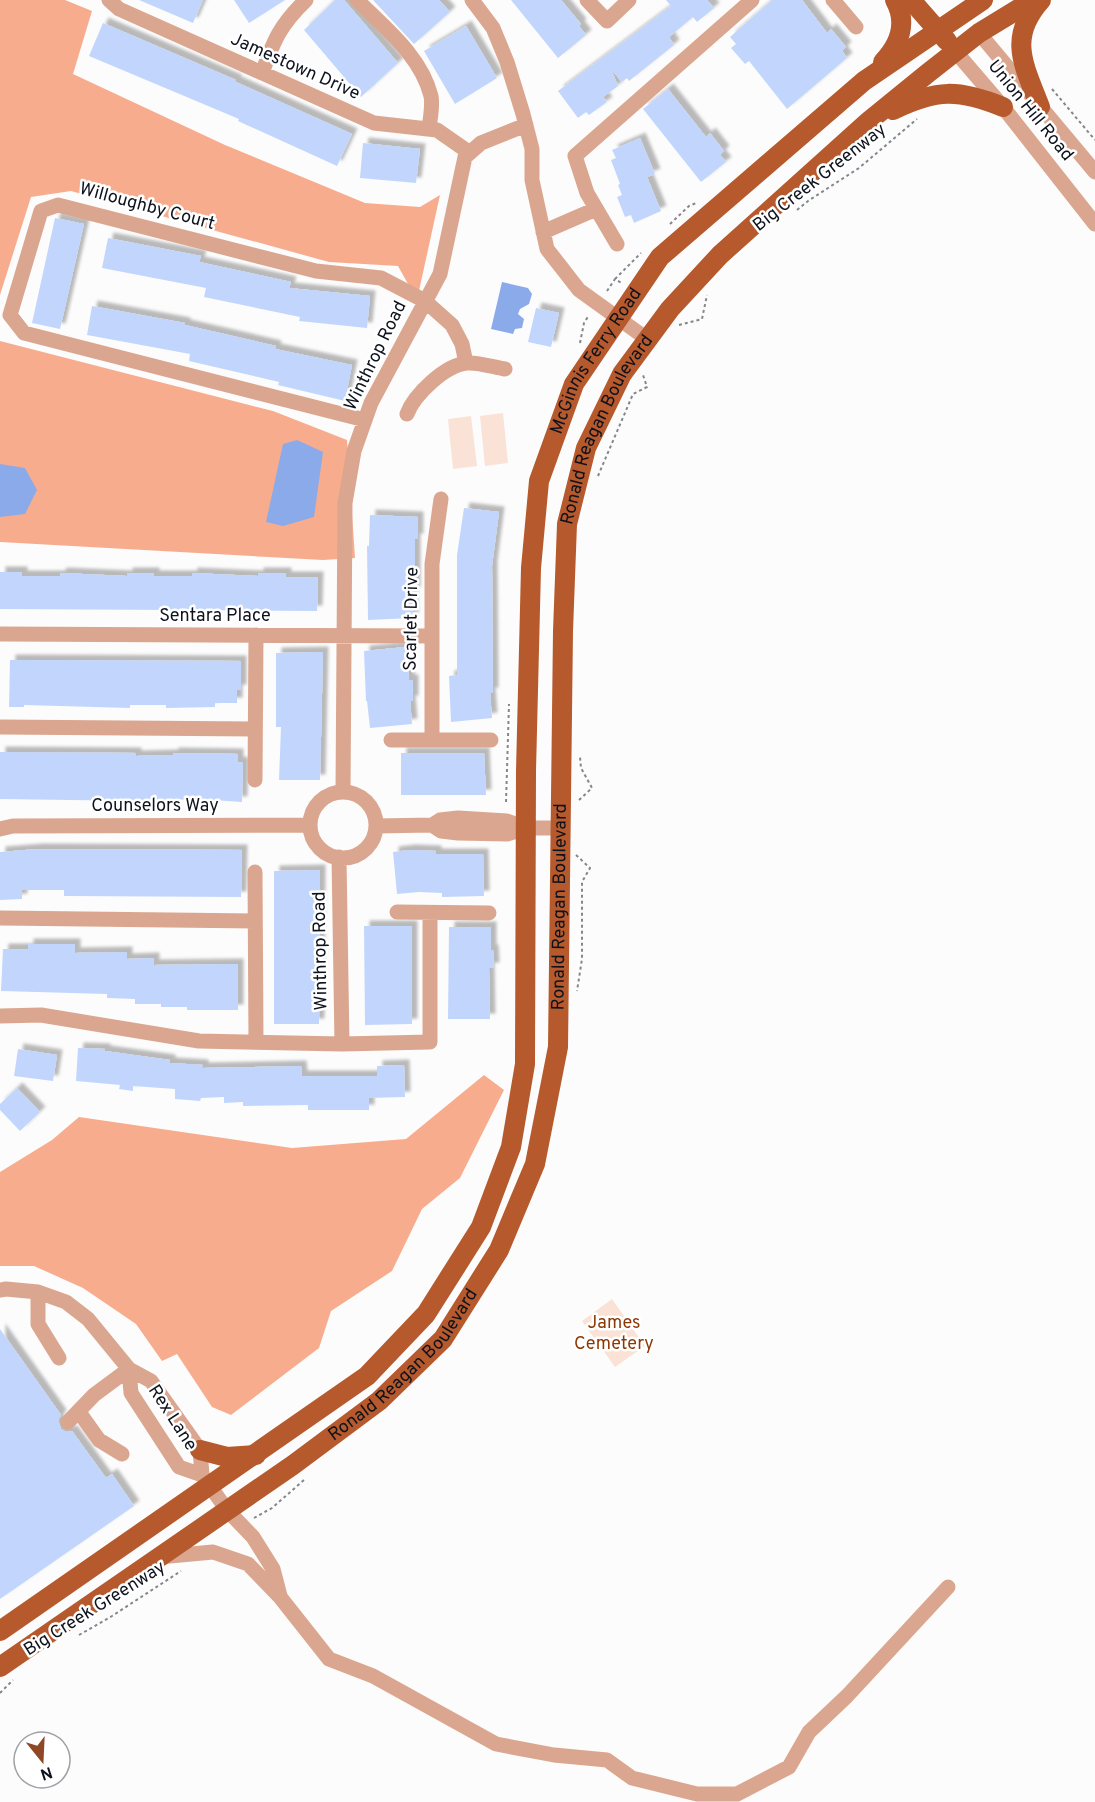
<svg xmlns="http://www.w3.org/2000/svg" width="1095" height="1802" viewBox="0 0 1095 1802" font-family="Overpass,sans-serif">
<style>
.green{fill:#fae2d7}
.forest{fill:#f7ad8d}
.water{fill:#8baae9}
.building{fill:#c2d6fd;filter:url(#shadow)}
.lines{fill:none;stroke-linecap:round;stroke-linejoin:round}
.path{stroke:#84868b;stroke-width:2;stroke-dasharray:3 3;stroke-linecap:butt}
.minor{stroke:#dba68f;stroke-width:15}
.major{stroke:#b6592c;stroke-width:20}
.labels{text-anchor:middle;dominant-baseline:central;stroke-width:5;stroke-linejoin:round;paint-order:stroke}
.street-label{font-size:18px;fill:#0d121c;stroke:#fff}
.park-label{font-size:18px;fill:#8d3804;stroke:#fff}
</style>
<defs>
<filter id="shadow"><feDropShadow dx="5.5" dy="-5.5" stdDeviation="1.5" flood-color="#0004"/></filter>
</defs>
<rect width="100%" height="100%" fill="#fcfcfc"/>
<!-- green -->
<path class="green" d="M 503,413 L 508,463 L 485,466 L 480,416 Z
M 471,416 L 477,466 L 453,469 L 448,419 Z
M 612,1299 L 645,1346 L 615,1367 L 582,1321 Z"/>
<!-- forest -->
<path class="forest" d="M 0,0 L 65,0 L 92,11 L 73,74 L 225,145 L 365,203 L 420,207 L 440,195 L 417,300 L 398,266 L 329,262 L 71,191 L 31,197 L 0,295 Z
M 0,341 L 273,411 L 347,440 L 355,558 L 323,560 L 0,542 Z
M 484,1075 L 504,1090 L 460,1178 L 422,1209 L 392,1271 L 331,1311 L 319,1348 L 231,1415 L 212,1407 L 177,1354 L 162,1361 L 136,1324 L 83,1288 L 34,1266 L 0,1266 L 0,1172 L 52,1140 L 79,1117 L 292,1148 L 406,1139 Z"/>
<!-- water -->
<path class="water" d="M 502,282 L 528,288 L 532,294 L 529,304 L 520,309 L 518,314 L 524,319 L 522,328 L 515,329 L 513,334 L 491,329 Z
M 297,440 L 323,452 L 314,517 L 283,526 L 266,522 L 283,444 Z
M 0,464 L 25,468 L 37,490 L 25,514 L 0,517 Z"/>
<!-- building -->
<path class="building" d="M 139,0 L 203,0 L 193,23 Z
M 234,0 L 285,0 L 249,23 Z
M 335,0 L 344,0 L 398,63 L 361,97 L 304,30 Z
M 373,0 L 439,0 L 450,12 L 414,44 Z
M 511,0 L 561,0 L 581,24 L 579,26 L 586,35 L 558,58 Z
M 666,0 L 707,0 L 714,8 L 697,22 L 693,17 L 669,37 L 674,45 L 629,81 L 627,78 L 622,82 L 611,69 L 618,86 L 603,97 L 607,102 L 589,115 L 586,112 L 578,118 L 558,91 L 671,6 Z
M 772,0 L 802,0 L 827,33 L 831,29 L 846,47 L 842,51 L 847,58 L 787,109 L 749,61 L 745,64 L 731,48 L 736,44 L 730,37 Z
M 103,23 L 236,80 L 236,82 L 352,134 L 337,166 L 238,121 L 239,119 L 89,56 Z
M 466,26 L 497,78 L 455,104 L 424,51 Z
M 668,89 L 706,137 L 710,133 L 724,151 L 720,155 L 726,162 L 701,182 L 643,109 Z
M 640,138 L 655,174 L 647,177 L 661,211 L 634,223 L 631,215 L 625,217 L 617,197 L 622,195 L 618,185 L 620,184 L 611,160 L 616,158 L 612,150 Z
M 363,143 L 420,149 L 416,183 L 360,178 Z
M 55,218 L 84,224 L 60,329 L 32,323 Z
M 108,238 L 201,256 L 199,262 L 291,282 L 289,288 L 370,296 L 367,328 L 299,321 L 300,317 L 204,297 L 206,288 L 102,268 Z
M 92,306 L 185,323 L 185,325 L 276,346 L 275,349 L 352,365 L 345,401 L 278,385 L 279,382 L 189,361 L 190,354 L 87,335 Z
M 536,308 L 559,313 L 551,347 L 528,342 Z
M 464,508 L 499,512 L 492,566 L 493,693 L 490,693 L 492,718 L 451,722 L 449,676 L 457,675 L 457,555 Z
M 370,515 L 418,517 L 418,539 L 415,539 L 415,592 L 412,592 L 413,618 L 368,620 L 367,546 L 369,546 Z
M 0,572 L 22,572 L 22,576 L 60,576 L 61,573 L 127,576 L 127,573 L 154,573 L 154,576 L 192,576 L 192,573 L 258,576 L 258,573 L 286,573 L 286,577 L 318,577 L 317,611 L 0,609 Z
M 406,647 L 409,680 L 413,680 L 413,701 L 410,701 L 412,724 L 370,728 L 367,701 L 366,701 L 364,651 Z
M 323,652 L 320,780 L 279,780 L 281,727 L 276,727 L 276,653 Z
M 10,660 L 241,661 L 241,690 L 237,690 L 237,703 L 215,703 L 215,707 L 166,708 L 166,705 L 130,705 L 130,708 L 24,705 L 24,707 L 9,707 Z
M 0,752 L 136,753 L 136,756 L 173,755 L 173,753 L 238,754 L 238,762 L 243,763 L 242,802 L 199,799 L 140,801 L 0,799 Z
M 401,753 L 484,753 L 486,795 L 401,795 Z
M 38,849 L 242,850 L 241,897 L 64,896 L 64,890 L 22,890 L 22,899 L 0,900 L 0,852 Z
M 410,850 L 436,851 L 436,854 L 483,854 L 484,896 L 442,897 L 442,893 L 419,892 L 397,894 L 393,852 Z
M 320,870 L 319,1024 L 274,1024 L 274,871 Z
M 364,926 L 412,926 L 412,1024 L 365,1025 Z
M 449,927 L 491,927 L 491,950 L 493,950 L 494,968 L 489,968 L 490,1019 L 448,1019 Z
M 28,944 L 75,944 L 75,953 L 127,952 L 127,959 L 154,958 L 154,965 L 238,964 L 238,1010 L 187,1010 L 187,1007 L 161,1007 L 161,1004 L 135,1004 L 135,999 L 107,998 L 107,994 L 1,991 L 3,949 L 28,949 Z
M 78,1048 L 105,1049 L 105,1051 L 170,1060 L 170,1063 L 203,1065 L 203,1068 L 301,1066 L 302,1076 L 377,1076 L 377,1066 L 404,1065 L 405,1097 L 369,1098 L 369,1110 L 308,1110 L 308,1105 L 243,1106 L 243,1102 L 224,1103 L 224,1097 L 201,1098 L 200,1101 L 175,1099 L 175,1089 L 133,1086 L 133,1091 L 119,1089 L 120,1085 L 76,1081 Z
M 18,1049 L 57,1055 L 53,1081 L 14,1076 Z
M 17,1088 L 40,1112 L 20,1131 L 0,1110 L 0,1104 Z
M 0,1329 L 61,1415 L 58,1420 L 61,1429 L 66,1432 L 72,1431 L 106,1478 L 112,1474 L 134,1506 L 0,1599 Z"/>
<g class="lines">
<!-- path -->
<path class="path" d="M 1052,89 L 1095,140
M 797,210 L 808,201 L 859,168 L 917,119
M 670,224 L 689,206 L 696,203
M 615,279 L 641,253
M 607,291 L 615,279 L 623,284
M 679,325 L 702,319 L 707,295
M 580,343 L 584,323 L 589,315
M 598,476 L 633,394 L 647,387 L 643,375
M 579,800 L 592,788 L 581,768 L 580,757
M 506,802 L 509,704
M 576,855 L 590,868 L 582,882 L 582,959 L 577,991
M 254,1518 L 272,1508 L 304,1480
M 79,1635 L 112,1616 L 181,1571
M 0,1693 L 13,1680"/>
<!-- minor -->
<path class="minor" d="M 109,0 L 119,9 L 374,123 L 437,130 L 470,153
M 357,0 C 385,28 421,56 431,96 C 433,106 430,119 429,129
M 472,0 L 493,28 L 507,62 L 523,114 L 532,149 L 532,180 L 547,249 L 579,290 L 647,339
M 587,0 L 607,21 L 629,0
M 833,0 L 856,27
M 979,33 L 1095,172
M 955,51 L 1003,107 L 1095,224
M 262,73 C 274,40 280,25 306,0
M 543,232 L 596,209
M 617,244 L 587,193 L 575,156 L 752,0
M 407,414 C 414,395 445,365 467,363 C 478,362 493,367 505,369
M 365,420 L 24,333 L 10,315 L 41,211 L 58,205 L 316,271 L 381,278 L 425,301 L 452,325 L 462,344 L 466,363
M 0,634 L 431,636
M 0,727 L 255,729
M 432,739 L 432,564 L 441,499
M 391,740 L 491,740
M 255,780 L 256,635
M 343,792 L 345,503 L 354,451 L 371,403 L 440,274 L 465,157 L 481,143 L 526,125
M310 825a33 33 0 1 1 66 0a33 33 0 1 1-66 0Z
M 432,825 L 441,831 L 458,833 L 507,834 L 526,828 L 561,828
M 376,826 L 432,825 L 440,820 L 458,818 L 507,821 L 526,828
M 0,829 L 13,826 L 310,825
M 339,857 L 342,1044
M 255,872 L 256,1042
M 397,912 L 489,913
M 0,918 L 255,921
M 0,1016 L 41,1015 L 199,1041 L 342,1044 L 430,1042 L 430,913
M 0,1290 L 6,1289 L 38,1292 L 66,1302 L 88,1319 L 129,1369 L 151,1381 L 200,1450 L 202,1475 L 227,1510 L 253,1537 L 273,1569 L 280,1596
M 38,1292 L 38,1324 L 59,1358
M 129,1369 L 131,1393 L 179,1467 L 202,1475
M 79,1412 L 99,1440 L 122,1454
M 68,1422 L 94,1395 L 129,1369
M 159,1557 L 213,1552 L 248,1564 L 280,1597 L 329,1659 L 373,1676 L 496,1744 L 554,1755 L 607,1760 L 632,1778 L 697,1794 L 737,1794 L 789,1767 L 809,1732 L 847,1696 L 948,1587"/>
<!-- major -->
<g class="major">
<path d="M 911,0 L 947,41"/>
<path d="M 883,62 C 899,45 908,23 895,0"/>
<path d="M 1040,107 C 1024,65 1007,38 1041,0"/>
<path d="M 893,110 C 937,89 958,89 1003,107"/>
<path d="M 200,1450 L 227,1457 L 256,1455"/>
<path id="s1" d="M 0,1631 L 367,1376 L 426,1314 L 481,1227 L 511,1147 L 525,1064 L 526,771 L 531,568 L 539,481 L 574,384 L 660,257 L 864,81 L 983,0"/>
<path id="s2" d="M 0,1667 L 293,1465 L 379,1401 L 443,1339 L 499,1250 L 535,1164 L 558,1047 L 563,631 L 567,524 L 586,448 L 622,374 L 670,309 L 720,255 L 869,121 L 928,73 L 979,33 L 1033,0"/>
</g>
</g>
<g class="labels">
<!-- street labels -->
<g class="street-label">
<text transform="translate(295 67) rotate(24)">Jamestown Drive</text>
<text transform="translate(1030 111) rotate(51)">Union Hill Road</text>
<text transform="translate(820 178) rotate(-38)">Big Creek Greenway</text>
<text transform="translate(147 207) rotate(15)">Willoughby Court</text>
<text transform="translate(376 356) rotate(-64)">Winthrop Road</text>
<text stroke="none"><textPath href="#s1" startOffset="1522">McGinnis Ferry Road</textPath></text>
<text stroke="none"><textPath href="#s2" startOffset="1496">Ronald Reagan Boulevard</textPath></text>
<text x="215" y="616">Sentara Place</text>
<text transform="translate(412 619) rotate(-89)">Scarlet Drive</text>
<text x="155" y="806">Counselors Way</text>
<text stroke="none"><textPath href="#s2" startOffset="1010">Ronald Reagan Boulevard</textPath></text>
<text transform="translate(321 951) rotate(-91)">Winthrop Road</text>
<text stroke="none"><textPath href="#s2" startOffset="506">Ronald Reagan Boulevard</textPath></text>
<text transform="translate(172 1418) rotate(57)">Rex Lane</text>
<text transform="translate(95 1609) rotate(-32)">Big Creek Greenway</text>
</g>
<!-- park labels -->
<g class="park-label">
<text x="614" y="1323">James<tspan x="614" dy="21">Cemetery</tspan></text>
</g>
</g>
<!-- north arrow -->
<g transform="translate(42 1760) rotate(162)"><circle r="28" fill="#ffffff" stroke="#9ea0a4" stroke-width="1.5"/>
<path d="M0-4.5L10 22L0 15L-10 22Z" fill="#8f4826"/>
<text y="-9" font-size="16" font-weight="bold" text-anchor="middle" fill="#0d121c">N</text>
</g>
</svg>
